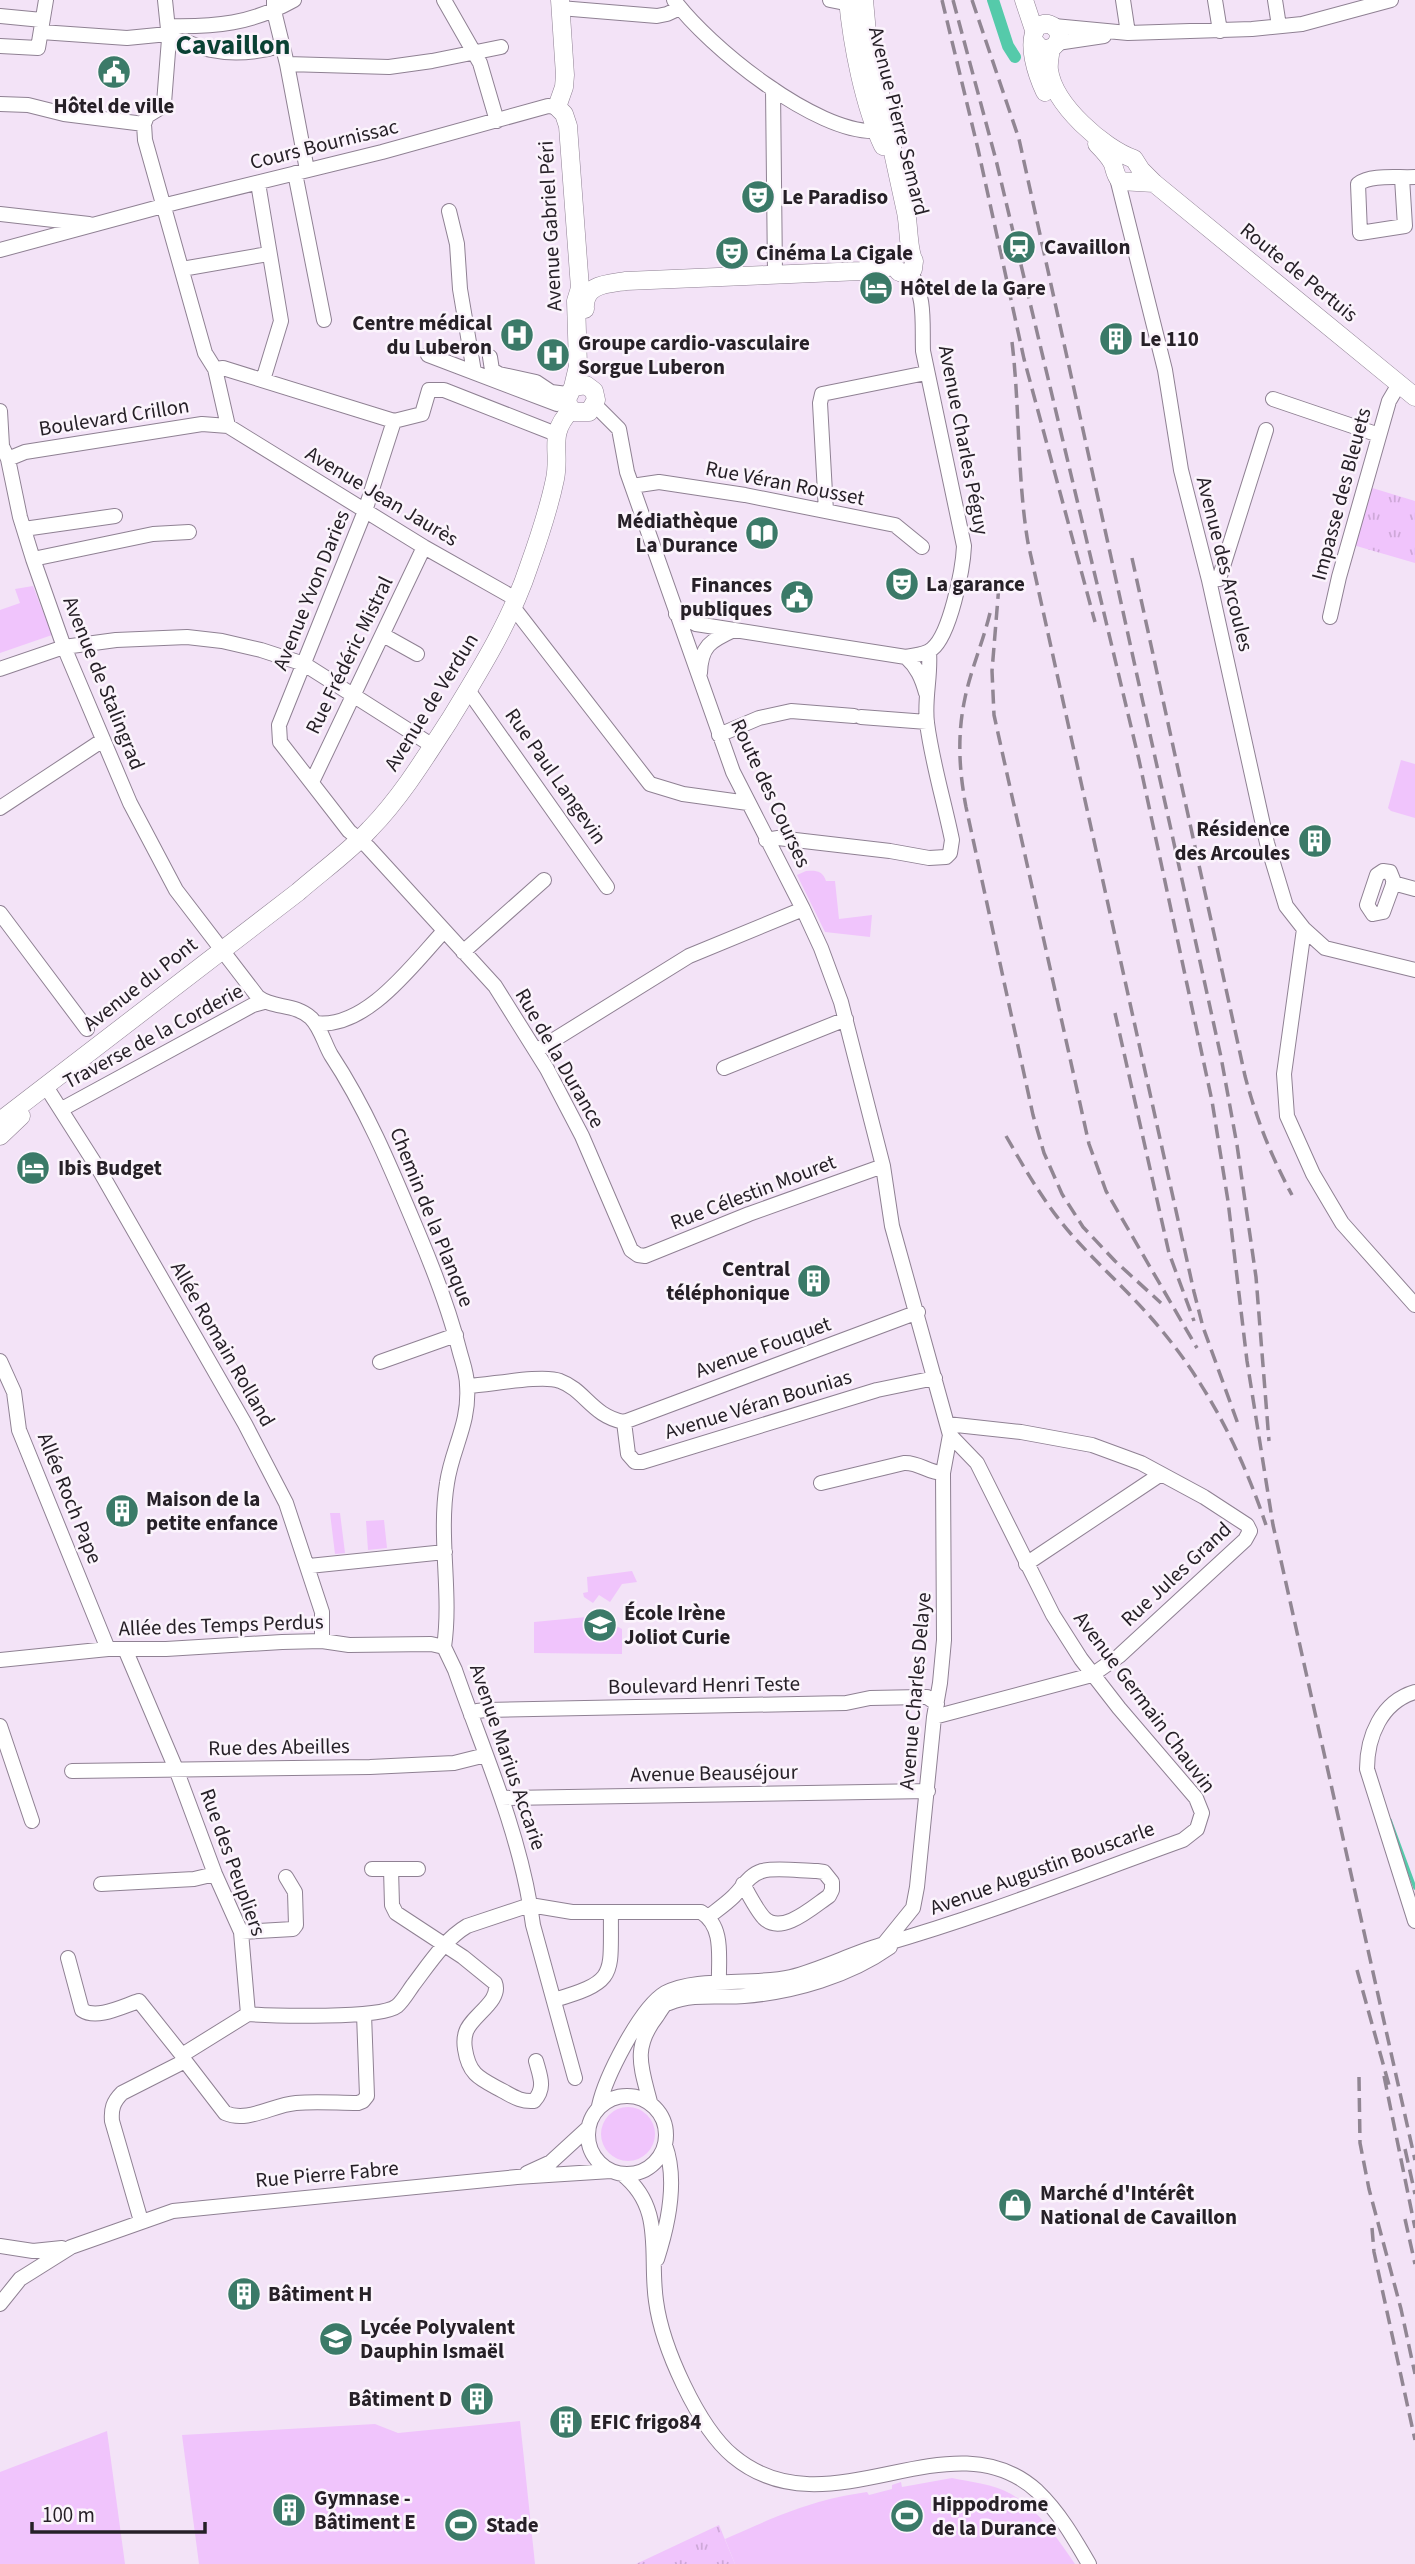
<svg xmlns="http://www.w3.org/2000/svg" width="1415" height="2564" viewBox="0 0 1415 2564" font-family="'Source Sans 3',sans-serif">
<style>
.green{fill:#f0c4fc}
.park{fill:url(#park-tufts)}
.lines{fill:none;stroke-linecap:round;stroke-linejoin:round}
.stream{stroke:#55caaa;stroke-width:3.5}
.canal{stroke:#55caaa;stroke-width:12}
.minor-casing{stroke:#8f8193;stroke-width:16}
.major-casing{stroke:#8f8193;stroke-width:19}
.minor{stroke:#fff;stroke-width:14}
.major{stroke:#fff;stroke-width:18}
.rail{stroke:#918693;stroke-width:3.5;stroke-dasharray:14 7;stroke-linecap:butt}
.labels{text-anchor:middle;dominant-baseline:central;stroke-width:5;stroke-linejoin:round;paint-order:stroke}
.poi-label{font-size:21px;font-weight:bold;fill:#262027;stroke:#fbf4fc;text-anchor:start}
.street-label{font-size:21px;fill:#262027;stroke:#fbf4fc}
.district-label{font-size:28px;font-weight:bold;fill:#0a4134;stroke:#fbf4fc}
</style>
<defs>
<pattern id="park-tufts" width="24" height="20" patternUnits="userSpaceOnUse" patternTransform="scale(1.75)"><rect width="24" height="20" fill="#f0c4fc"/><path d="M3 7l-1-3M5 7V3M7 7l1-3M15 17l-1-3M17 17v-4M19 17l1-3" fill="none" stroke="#cea8d8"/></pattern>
</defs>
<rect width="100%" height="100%" fill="#f3e3f7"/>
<!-- green -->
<path class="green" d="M 33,586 L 52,635 L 0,653 L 0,610 L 20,603 L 15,589 Z
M 1401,760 L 1415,764 L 1415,818 L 1391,811 L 1388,808 Z
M 806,871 C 816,870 823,871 826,881 L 835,881 L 839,919 L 872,915 L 870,937 L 825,932 L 797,875 Z
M 330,1513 L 340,1513 L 345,1553 L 335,1554 Z
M 384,1520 L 387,1548 L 368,1550 L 366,1521 Z
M 632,1571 L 637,1582 L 622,1584 L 610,1602 L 599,1595 L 593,1603 L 584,1597 L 583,1593 L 588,1592 L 587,1577 Z
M 597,1616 L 622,1629 L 622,1654 L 534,1653 L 534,1622 Z
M601 2134a27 27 0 1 1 54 0a27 27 0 1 1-54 0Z
M 520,2421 L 535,2564 L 199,2564 L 182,2435 L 375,2424 L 398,2433 Z
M 107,2431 L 125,2564 L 0,2564 L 0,2472 Z
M 952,2478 C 971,2482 993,2484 1011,2494 C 1039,2510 1057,2538 1075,2564 L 735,2564 L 725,2539 C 777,2516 811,2500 867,2492 L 869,2495 L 892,2489 L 892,2485 L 901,2482 L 902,2487 Z"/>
<!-- park -->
<path class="park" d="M 1369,487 L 1415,501 L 1415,563 L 1353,545 Z
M 719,2525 L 735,2564 L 636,2564 Z"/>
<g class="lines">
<!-- stream -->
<path class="stream" d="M 1390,1820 L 1415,1888"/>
<!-- canal -->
<path class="canal" d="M 993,0 L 1008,46 L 1015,57"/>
<!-- minor casing -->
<g class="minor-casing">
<path id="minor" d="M 165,0 L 169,39 L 164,103 L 160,108 L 147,116 L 144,124 L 145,140 L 205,353 L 215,369 L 228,426
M 274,0 L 274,11 L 287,64 L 307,170
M 444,0 L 480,63 L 497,121
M 674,0 C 708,46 816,134 876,131
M 830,0 L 840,2 L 850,0
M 1123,0 L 1128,33
M 1215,0 L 1220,31
M 1275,0 L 1279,26
M 560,8 L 657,16 L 667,14 L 680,8
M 0,16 L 42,20
M 168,26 C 216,27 251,24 294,0
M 1054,26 L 1128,33 L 1252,29 L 1302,24 L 1391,0
M 41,32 L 127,38 L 168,34
M 169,39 C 186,40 195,46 211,50 C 235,55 260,52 283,45
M 1057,43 L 1104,36
M 0,46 L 38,48 L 46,0
M 287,64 L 389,67 L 432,61 L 501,47
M 773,89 L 775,274
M 0,104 L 28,105 L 64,114 L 144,124
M 295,173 L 324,320
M 1117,178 L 1165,370 L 1181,470 L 1209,580 L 1267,843 L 1286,906 L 1304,929 L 1325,948 L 1415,970
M 1402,178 L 1405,226 L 1360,233 L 1358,184 C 1371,174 1398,178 1415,177
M 258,183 L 281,321 L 263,380
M 449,211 L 457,244 L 460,289 L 474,372
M 0,214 L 89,224
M 0,250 L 174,203 L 382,152 L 548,106 L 557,107
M 182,269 L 268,254
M 428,355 L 557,404 L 567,399
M 490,357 L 492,370 L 499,374 L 536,382 L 551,392 L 567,394
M 215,369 L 223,368 L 394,421 L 422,414 L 429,390 L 444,390 L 556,434
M 1273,399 L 1379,435
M 595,405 L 619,429 L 627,472 L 733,772 L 803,909 L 821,948 L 841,1002 L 883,1166 L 892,1226 L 950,1435 L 977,1463 L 1053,1615 L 1081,1659 L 1119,1708 L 1196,1798 L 1202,1813 L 1197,1829 L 1183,1840 C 1083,1876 983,1916 881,1945 C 851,1954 822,1969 791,1977 C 753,1986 697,1976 665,1993 C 640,2008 605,2078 599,2106
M 0,411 L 2,446 L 8,459 L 20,517 L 33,559 L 64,647 L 130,803 L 176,890 L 258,997 C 273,1009 295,1003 311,1018 C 321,1028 324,1043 331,1055 C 368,1111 393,1173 419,1235 C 435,1273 449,1309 459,1349 C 462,1361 467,1373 467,1385 C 470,1424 452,1448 447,1483 C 438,1537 452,1593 444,1647
M 394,421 L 365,511 L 279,725 L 280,742 L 349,831 L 368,847 L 495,986 L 547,1069 L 582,1136 L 631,1250 L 638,1255 L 645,1256 L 749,1214 L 883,1166
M 8,459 L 25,452 L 202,424 L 228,426 L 424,547 L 516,599
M 632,486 L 659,482 L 745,495 L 895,525 L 922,547
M 826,511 L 820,403 L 822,394 L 926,373
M 24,529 L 115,516
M 33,559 L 153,534 L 189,532
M 1209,580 L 1219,579 L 1266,430
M 513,607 L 650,784 L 683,794 L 748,803
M 676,614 L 696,624 L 906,657 C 914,655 925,655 932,649 C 950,635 963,569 964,546 L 923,351 C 922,322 926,298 910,271
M 1330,617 L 1339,577 L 1389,401 L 1399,384
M 383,635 L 417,654
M 906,657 C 917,667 922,678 926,693
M 0,669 L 64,647 L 116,640 L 187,637 L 222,641 L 261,650 L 304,664 L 433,746
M 700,673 C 701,646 710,641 734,630
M 468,690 L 607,887
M 861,717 L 927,722
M 719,735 L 759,718 L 791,711 L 854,716
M 312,782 L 424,547
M 0,808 L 103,740
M 766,840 L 778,838 L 890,851 L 929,858 L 946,857 L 950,853 L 952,840 C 944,801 932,762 927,723 C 924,699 931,676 929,652
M 1383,871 L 1390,872 L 1394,882 L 1383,912 L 1373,914 L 1367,905 L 1377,875 Z
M 1393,883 L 1415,889
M 0,913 L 87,1029
M 1304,929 L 1284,1074 L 1287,1116 L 1313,1174 L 1342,1223 L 1415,1305
M 463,952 L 544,880
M 315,1023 C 366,1030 413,964 444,931
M 536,1051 L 689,956 L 803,909
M 724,1068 L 846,1019
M 45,1085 L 101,1173 L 245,1424 L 286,1503 L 322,1612 L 322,1641
M 62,1109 L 253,1005 L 264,1002
M 0,1361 L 14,1392 L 19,1430 L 108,1649
M 380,1362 L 456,1335
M 468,1386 C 490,1385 543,1374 560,1381 C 585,1390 592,1416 624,1422
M 624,1422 L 628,1454 L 635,1462 L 642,1462 L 877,1390 L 935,1378
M 624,1422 L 918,1312
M 821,1483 L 904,1463 C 919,1462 928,1473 943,1473
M 1026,1564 L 1161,1474
M 309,1566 L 445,1552
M 444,1647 L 455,1670 C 482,1748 516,1823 530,1905 L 572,1912 L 701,1912 C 725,1927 718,1959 719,1984 L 717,1989
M 125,1649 L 176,1769 L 215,1874 L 241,1932 L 248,2014 L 182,2055 L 185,2061 L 122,2093 C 113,2102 111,2109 112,2121 L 141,2221
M 0,1660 L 108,1649 L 166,1649 L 282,1642 L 322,1641 L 349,1645 L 431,1644 L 444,1647
M 1415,1692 C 1381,1702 1367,1737 1367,1769 L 1415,1921
M 471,1715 L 477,1711 L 486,1710 L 846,1703 L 870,1698 L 922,1697 L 927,1697 L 937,1704
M 934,1717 L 1092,1675 L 1119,1656 L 1245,1540 L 1250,1531 L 1247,1525 L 1204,1497 L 1141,1463 L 1092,1445 L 1021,1432 L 947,1424
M 0,1726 L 32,1821
M 72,1771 L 370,1767 L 454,1763 L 486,1755
M 502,1798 L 928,1791
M 372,1869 L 418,1869
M 391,1869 L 392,1905 L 396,1913 L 463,1957 L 495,1983 C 502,2001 471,2016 466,2032 C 464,2038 464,2043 465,2049 C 469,2076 481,2079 503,2091 C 514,2097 521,2102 534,2101 C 546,2088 540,2076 536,2061
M 101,1884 L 194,1879 L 215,1874
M 708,1917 C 717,1910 726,1904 734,1896 C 743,1887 749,1875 762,1871 C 775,1867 802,1871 817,1871 L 824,1872 L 832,1882 L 832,1890 L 829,1896 C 814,1906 782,1936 764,1918 C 756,1909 749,1895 743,1884
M 241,1932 L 293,1929 L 296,1925 L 295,1892 L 286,1877
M 883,1945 L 913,1908 L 917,1887 L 934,1717 L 940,1683 L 944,1640 L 943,1473 L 950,1435
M 68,1958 L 82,2010 C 97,2020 123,2006 139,2001 L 182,2055
M 554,2000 C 619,1981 610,1975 611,1912
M 669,2003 C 694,1993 718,1998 744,1996 C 794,1992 849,1976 890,1947
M 248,2014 C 273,2016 381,2019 397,2006 C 403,2001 408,1992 413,1985 C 429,1964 445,1939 467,1926 L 530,1905 L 533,1925 L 575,2078
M 185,2061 L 225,2113 C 248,2123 272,2105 296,2103 C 316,2101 337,2103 358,2103 L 363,2101 L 367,2096 L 364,2014
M588 2135a39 39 0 1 1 78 0a39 39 0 1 1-78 0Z
M 650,2102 C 641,2067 632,2048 657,2016 C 662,2008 667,2000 676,1996
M 527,2173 L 551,2162 L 587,2129
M 622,2174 C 665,2208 649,2254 656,2301 C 662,2347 698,2427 733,2456 C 829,2536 950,2412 1037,2491 C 1059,2512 1074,2538 1089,2564
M 0,2246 L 33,2251 L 62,2248
M 657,2259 C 668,2225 678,2180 665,2145
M 0,2304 L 20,2279 L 71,2247 L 173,2211 L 517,2177 L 611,2171"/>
</g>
<!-- major casing -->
<g class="major-casing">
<path id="major" d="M 560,0 L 565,75 L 564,87 L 557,107 L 564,114 L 568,126 L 580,288 L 576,301 L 578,366 L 573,387 L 567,399 L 569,407 L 575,412 L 589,412 L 596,400 L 594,391 L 586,385 L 573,387
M 848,0 C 852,44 864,106 883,146
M 864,0 L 867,33 L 906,212 C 909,226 908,251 914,261 L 913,269 L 907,273 L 899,272 L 894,266
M 1024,0 L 1034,30
M 1034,41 L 1041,49 C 1052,50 1059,45 1059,34 C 1055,24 1046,21 1037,27 C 1026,43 1037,75 1045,92
M 1051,48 C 1050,56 1048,63 1049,70 C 1054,105 1103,148 1134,159 L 1141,170 L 1154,183 L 1415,397
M 1097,144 C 1103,150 1109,156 1113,164 C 1115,171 1115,175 1120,181 L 1154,183
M 585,309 C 583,284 607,284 626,281 L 861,271 L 894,266
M 0,1121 L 298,892 C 322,871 349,852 370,829 C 401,797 425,758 449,721 C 479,672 511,621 529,566 C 539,538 549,508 555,479 C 561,450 547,435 571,410
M 0,1136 L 21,1116"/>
</g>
<!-- minor -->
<use href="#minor" class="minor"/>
<!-- major -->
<use href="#major" class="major"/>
<!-- rail -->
<path class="rail" d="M 942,0 L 978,149 L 1024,359 L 1095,622
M 953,0 L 996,160 L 1139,760 L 1212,1101 L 1228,1201 L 1247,1361 L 1273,1525 L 1415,2160
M 972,0 L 1019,139 L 1221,1057 L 1237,1145 L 1256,1277 L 1269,1441
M 1012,342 C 1020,409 1017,477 1028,543 L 1194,1292 L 1203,1327 L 1238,1424
M 1132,558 L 1245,1076 C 1256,1118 1271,1156 1292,1195
M 999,585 L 992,671 L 994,715 L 1089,1144 L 1106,1191 L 1197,1348
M 990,613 C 983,642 971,669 965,698 C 957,735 959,770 966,807 L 1033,1115 L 1044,1153 L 1062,1194 L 1083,1227 L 1115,1261 L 1161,1303
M 1115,1013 L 1169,1253 L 1194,1321
M 1006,1136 C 1026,1171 1045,1204 1071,1234 C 1101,1268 1135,1297 1163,1332 C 1210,1389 1243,1456 1266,1525
M 1357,1970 L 1389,2085
M 1384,2076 L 1415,2228
M 1359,2077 L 1360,2143 L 1369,2189 L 1401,2309 L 1415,2374
M 1405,2149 L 1415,2194
M 1405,2219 L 1415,2264
M 1372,2228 L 1374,2252 L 1415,2440"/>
</g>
<!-- icons -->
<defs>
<g id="civic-disc" transform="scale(1.75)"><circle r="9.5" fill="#3b7a68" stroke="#fbf4fc"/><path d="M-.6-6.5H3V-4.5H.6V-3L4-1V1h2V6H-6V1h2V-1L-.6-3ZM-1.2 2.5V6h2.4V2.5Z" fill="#fff"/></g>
<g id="theatre-disc" transform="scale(1.75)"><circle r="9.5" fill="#3b7a68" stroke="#fbf4fc"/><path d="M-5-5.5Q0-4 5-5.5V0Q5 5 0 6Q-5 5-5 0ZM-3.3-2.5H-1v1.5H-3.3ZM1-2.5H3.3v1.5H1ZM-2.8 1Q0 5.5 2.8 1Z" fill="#fff"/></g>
<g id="station-disc" transform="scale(1.75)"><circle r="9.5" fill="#3b7a68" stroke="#fbf4fc"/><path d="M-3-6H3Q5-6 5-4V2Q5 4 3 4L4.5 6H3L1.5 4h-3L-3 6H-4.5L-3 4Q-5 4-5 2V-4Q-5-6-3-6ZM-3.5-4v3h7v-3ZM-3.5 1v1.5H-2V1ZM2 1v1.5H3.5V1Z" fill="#fff"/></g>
<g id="hotel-disc" transform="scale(1.75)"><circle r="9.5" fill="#3b7a68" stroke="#fbf4fc"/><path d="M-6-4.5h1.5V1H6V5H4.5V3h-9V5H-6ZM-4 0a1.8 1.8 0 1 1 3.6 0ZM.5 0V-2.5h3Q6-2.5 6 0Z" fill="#fff"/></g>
<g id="hospital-disc" transform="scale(1.75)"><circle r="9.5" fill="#3b7a68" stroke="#fbf4fc"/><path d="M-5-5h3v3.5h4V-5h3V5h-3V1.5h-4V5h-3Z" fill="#fff"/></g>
<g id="building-disc" transform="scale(1.75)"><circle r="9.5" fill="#3b7a68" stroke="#fbf4fc"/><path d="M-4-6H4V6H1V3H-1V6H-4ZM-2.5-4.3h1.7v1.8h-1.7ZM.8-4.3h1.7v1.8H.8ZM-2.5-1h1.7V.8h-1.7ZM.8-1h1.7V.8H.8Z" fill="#fff"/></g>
<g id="library-disc" transform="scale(1.75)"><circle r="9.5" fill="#3b7a68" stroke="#fbf4fc"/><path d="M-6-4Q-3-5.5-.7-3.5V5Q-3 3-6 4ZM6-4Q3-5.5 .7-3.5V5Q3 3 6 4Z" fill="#fff"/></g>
<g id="school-disc" transform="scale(1.75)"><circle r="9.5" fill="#3b7a68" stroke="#fbf4fc"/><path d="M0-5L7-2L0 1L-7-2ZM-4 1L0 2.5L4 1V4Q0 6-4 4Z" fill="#fff"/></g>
<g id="shop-disc" transform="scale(1.75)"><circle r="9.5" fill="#3b7a68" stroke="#fbf4fc"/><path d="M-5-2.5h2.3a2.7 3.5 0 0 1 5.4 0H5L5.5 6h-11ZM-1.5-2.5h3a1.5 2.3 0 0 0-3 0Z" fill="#fff"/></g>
<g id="stadium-disc" transform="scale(1.75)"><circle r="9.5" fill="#3b7a68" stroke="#fbf4fc"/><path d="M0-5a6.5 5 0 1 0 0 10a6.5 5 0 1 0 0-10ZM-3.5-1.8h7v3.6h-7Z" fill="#fff"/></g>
</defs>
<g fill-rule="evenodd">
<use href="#civic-disc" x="114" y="72"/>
<use href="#theatre-disc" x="758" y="197"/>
<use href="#station-disc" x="1019" y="247"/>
<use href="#theatre-disc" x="732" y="253"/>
<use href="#hotel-disc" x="876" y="288"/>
<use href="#hospital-disc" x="517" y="335"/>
<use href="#building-disc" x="1116" y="339"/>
<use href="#hospital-disc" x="553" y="355"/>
<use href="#library-disc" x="762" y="533"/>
<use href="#theatre-disc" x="902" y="584"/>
<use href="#civic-disc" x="797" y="597"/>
<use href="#building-disc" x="1315" y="841"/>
<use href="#hotel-disc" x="33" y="1168"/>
<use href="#building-disc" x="814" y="1281"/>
<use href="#building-disc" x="122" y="1511"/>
<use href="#school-disc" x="600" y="1625"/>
<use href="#shop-disc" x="1015" y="2205"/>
<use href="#building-disc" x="244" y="2294"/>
<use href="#school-disc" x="336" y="2339"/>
<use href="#building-disc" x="477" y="2399"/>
<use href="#building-disc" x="566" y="2422"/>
<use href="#building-disc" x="289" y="2510"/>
<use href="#stadium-disc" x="907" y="2516"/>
<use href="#stadium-disc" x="461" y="2525"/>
</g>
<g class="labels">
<!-- poi labels -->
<g class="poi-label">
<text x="114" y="106" text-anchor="middle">Hôtel de ville</text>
<text x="782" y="197">Le Paradiso</text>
<text x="1044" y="247">Cavaillon</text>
<text x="756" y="253">Cinéma La Cigale</text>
<text x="900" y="288">Hôtel de la Gare</text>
<text x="492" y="323" text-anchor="end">Centre médical<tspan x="492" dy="24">du Luberon</tspan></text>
<text x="1140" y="339">Le 110</text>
<text x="578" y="343">Groupe cardio-vasculaire<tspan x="578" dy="24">Sorgue Luberon</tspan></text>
<text x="738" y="521" text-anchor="end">Médiathèque<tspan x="738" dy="24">La Durance</tspan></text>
<text x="926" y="584">La garance</text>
<text x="772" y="585" text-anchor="end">Finances<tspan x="772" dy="24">publiques</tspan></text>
<text x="1290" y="829" text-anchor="end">Résidence<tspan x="1290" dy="24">des Arcoules</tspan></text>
<text x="58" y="1168">Ibis Budget</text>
<text x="790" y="1269" text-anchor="end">Central<tspan x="790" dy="24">téléphonique</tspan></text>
<text x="146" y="1499">Maison de la<tspan x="146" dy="24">petite enfance</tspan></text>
<text x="624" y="1613">École Irène<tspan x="624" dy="24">Joliot Curie</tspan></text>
<text x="1040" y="2193">Marché d'Intérêt<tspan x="1040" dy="24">National de Cavaillon</tspan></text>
<text x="268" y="2294">Bâtiment H</text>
<text x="360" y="2327">Lycée Polyvalent<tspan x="360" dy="24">Dauphin Ismaël</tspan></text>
<text x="452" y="2399" text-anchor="end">Bâtiment D</text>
<text x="590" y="2422">EFIC frigo84</text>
<text x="314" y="2498">Gymnase -<tspan x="314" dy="24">Bâtiment E</tspan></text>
<text x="932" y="2504">Hippodrome<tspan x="932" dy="24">de la Durance</tspan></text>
<text x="486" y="2525">Stade</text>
</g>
<!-- street labels -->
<g class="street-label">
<text transform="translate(899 121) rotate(76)">Avenue Pierre Semard</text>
<text transform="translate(324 144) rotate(-14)">Cours Bournissac</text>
<text transform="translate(550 226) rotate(-93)">Avenue Gabriel Péri</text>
<text transform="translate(1299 272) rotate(39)">Route de Pertuis</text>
<text transform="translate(114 417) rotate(-9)">Boulevard Crillon</text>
<text transform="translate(964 440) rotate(79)">Avenue Charles Péguy</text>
<text transform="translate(785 483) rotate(11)">Rue Véran Rousset</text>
<text transform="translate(1341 494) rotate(-75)">Impasse des Bleuets</text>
<text transform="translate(382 496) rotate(31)">Avenue Jean Jaurès</text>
<text transform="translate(1225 564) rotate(76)">Avenue des Arcoules</text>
<text transform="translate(311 590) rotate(-68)">Avenue Yvon Daries</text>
<text transform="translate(349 655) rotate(-64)">Rue Frédéric Mistral</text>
<text transform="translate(104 683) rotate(68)">Avenue de Stalingrad</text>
<text transform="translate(431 702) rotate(-58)">Avenue de Verdun</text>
<text transform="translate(556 776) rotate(55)">Rue Paul Langevin</text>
<text transform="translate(771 793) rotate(65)">Route des Courses</text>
<text transform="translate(140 984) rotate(-38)">Avenue du Pont</text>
<text transform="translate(153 1036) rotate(-28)">Traverse de la Corderie</text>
<text transform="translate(560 1058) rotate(60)">Rue de la Durance</text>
<text transform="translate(753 1192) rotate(-21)">Rue Célestin Mouret</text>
<text transform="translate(432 1217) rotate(68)">Chemin de la Planque</text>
<text transform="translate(223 1344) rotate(60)">Allée Romain Rolland</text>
<text transform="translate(763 1347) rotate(-20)">Avenue Fouquet</text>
<text transform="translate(758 1404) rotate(-17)">Avenue Véran Bounias</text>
<text transform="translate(70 1498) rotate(68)">Allée Roch Pape</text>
<text transform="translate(1176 1574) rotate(-43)">Rue Jules Grand</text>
<text transform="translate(221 1625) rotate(-2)">Allée des Temps Perdus</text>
<text transform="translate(704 1685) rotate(-1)">Boulevard Henri Teste</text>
<text transform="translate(915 1691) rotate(-85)">Avenue Charles Delaye</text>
<text transform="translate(1145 1702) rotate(53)">Avenue Germain Chauvin</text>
<text transform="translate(279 1747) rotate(-1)">Rue des Abeilles</text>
<text transform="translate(508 1757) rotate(71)">Avenue Marius Accarie</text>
<text transform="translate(714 1773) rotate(-1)">Avenue Beauséjour</text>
<text transform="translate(233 1862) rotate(70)">Rue des Peupliers</text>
<text transform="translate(1042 1868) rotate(-20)">Avenue Augustin Bouscarle</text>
<text transform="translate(327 2174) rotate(-5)">Rue Pierre Fabre</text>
</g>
<!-- district labels -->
<g class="district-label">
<text x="233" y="45">Cavaillon</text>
</g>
</g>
<!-- scale -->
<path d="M32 2522v10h173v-10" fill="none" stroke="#262027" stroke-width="3.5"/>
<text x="42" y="2522" font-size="21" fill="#262027" stroke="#fbf4fc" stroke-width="5" paint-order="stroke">100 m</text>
</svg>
